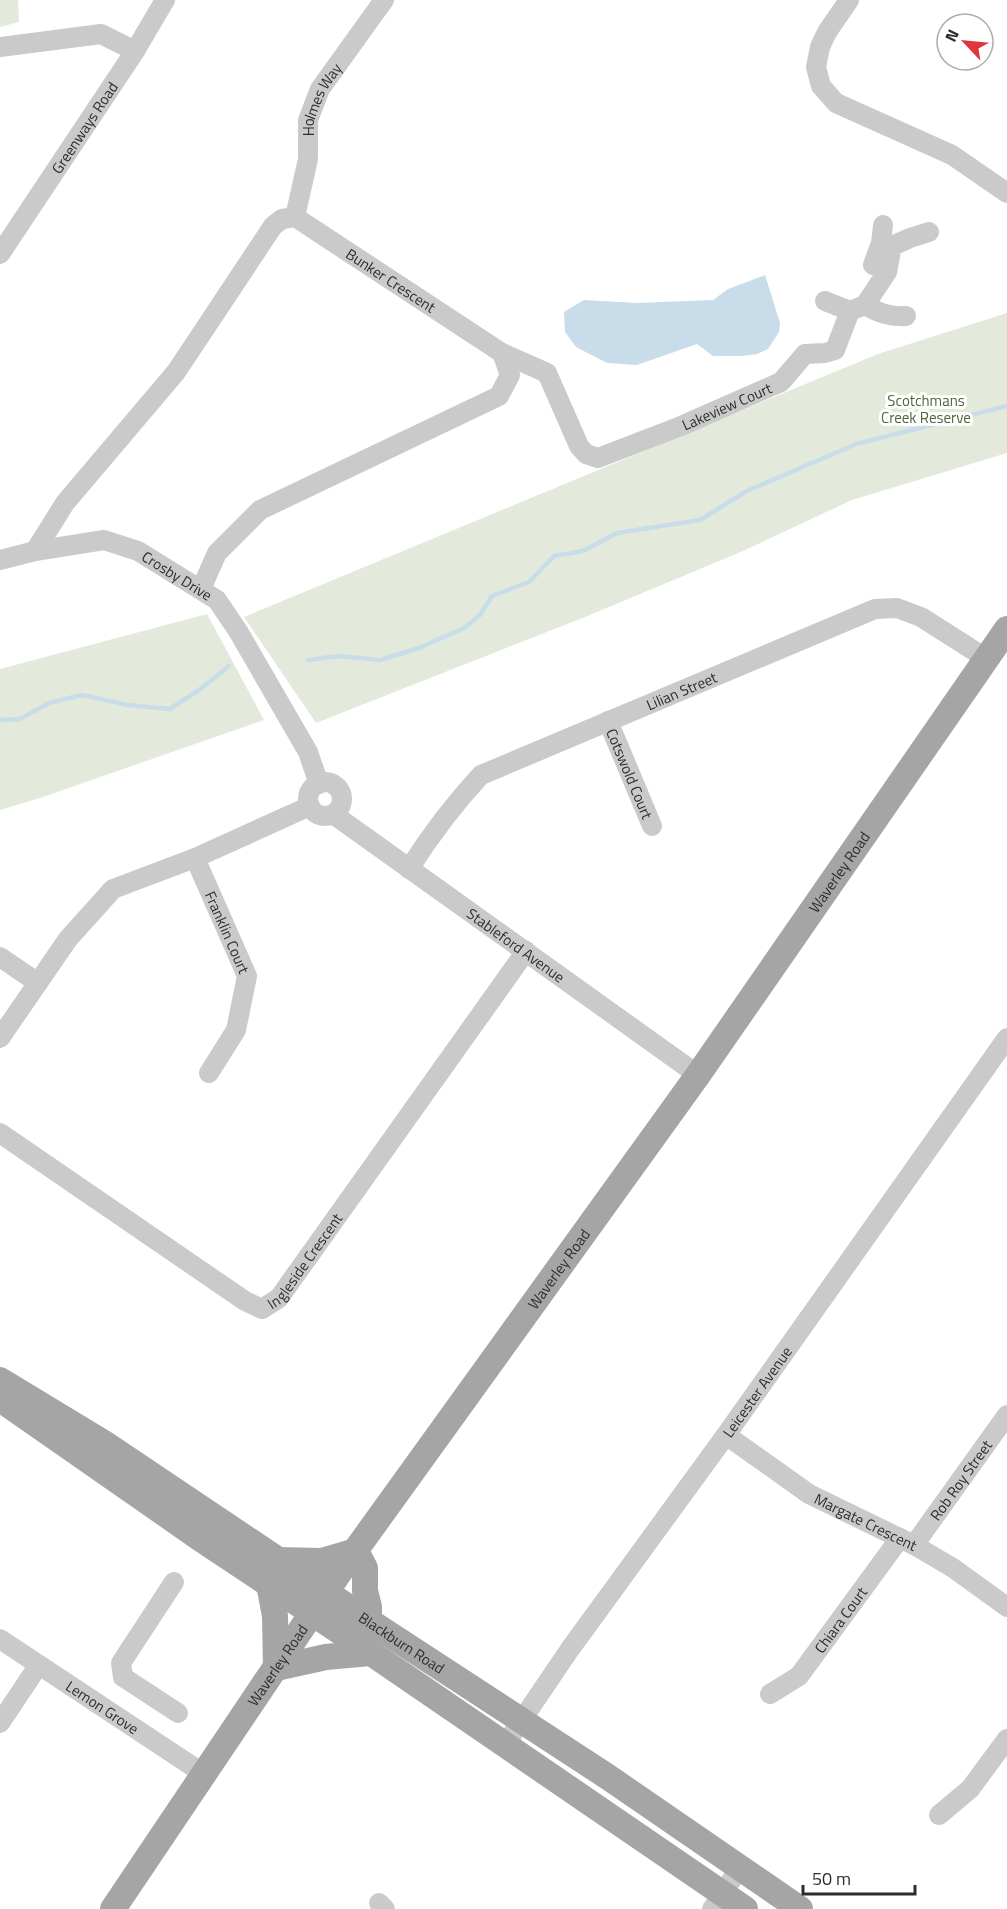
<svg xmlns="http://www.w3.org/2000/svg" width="1007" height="1909" viewBox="0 0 1007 1909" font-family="'Titillium Web',sans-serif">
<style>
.green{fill:#e3eadb}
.water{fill:#c8dce9}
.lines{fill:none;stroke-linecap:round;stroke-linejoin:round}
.stream{stroke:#c8dce9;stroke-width:4.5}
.minor{stroke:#cacaca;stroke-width:20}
.major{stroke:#a5a5a5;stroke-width:26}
.labels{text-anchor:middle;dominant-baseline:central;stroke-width:6;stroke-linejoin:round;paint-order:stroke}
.street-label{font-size:15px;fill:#2d2d2d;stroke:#fff}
.park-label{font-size:15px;fill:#50663d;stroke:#fff}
</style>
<rect width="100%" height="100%" fill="#fff"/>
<!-- green -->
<path class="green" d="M 0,0 L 18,0 L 19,22 L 0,27 Z
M 1007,313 L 1007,453 L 852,500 L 743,551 L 585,617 L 316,723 L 244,617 L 878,354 Z
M 207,614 L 264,720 L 40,798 L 0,810 L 0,669 Z"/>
<!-- water -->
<path class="water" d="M 765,275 L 780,323 L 779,332 L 768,349 L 757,354 L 742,356 L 713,356 L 697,344 L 637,365 L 607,363 L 576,347 L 565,332 L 564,312 L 584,300 L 637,303 L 713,300 L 728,289 Z"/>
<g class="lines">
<!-- stream -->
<path class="stream" d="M 308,660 L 339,656 L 380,660 L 419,648 L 464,628 L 480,615 L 492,596 L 529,582 L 554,556 L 583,551 L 617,533 L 700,520 L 747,491 L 856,444 L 1007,406
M 0,720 L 20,719 L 49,703 L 82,695 L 128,705 L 170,709 L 199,690 L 229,666"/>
<!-- minor -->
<g class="minor">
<path d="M 849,0 L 827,32 L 820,47 L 816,67 L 821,86 L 836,103 L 952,155 L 1007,193"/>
<path d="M 0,47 L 101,34 L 135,51"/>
<path id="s1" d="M 295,217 L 308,159 L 308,120 L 320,89 L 384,0"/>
<path id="s2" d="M 0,254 L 135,51 L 165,0"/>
<path d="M 873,265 L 881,243 L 883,225"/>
<path d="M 825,301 L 850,311"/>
<path d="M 865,305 C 879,313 890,317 906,316"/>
<path id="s3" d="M 502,353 L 547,373 L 579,446 L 586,454 L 598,458 L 681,426 L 781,382 L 805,354 L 825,353 L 835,350 L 850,311 L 865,305 L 887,272 L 892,246 L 910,238 L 929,232"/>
<path id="s4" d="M 35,551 L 65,503 L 176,372 L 273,226 L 282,219 L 295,217 L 502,353 L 510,375 L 499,396 L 260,510 L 217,553 L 201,589"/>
<path id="s5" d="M 0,560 L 35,551 L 104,540 L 138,551 L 217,600 L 238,631 L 308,752 L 319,784"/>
<path id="s6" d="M 608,721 L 652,826"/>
<circle cx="325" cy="799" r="17"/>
<path id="s7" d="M 333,814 L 698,1075"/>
<path id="s8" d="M 195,858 L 247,976 L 236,1030 L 209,1073"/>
<path id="s9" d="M 409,869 C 430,836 454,804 481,775 L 875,609 L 897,608 L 921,617 L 987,659"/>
<path d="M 0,957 L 38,983"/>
<path d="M 0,1038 L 68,939 L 113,889 L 195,858 L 310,806"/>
<path id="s10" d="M 0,1133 L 245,1301 L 262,1309 L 279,1298 L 526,951"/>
<path id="s11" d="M 726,1435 L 809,1494 L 914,1545 L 953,1568 L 1007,1607"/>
<path id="s12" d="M 914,1545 L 1007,1415"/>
<path d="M 174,1582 L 121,1663 L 123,1677 L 178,1713"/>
<path id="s13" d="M 0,1639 L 204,1774"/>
<path id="s14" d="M 770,1694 L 799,1676 L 900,1538"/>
<path d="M 0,1723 L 38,1666"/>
<path id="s15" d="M 505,1745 L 570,1649 L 726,1435 L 1007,1038"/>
<path d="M 939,1815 L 970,1789 L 1007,1739"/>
<path d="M 379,1903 L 385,1909"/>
<path d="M 712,1909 L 741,1866"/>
</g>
<!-- major -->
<g class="major">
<path id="s16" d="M 0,1380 L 104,1443 L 369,1621 L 608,1777 L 800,1909"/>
<path d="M 0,1399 L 201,1539 L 339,1631 L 745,1909"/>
<path d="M 356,1551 L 365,1568 L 365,1591 L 369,1607 L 369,1621"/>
<path d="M 277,1560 L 322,1561 L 356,1551"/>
<path d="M 269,1584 L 275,1616 L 276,1668"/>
<path d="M 276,1668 L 326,1657 L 370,1653"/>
<path id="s17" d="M 113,1909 L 337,1576 L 698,1075 L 1007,629"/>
</g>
</g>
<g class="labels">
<!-- street labels -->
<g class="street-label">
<text stroke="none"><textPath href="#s1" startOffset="122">Holmes Way</textPath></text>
<text stroke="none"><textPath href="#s2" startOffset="152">Greenways Road</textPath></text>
<text stroke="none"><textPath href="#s4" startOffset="543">Bunker Crescent</textPath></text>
<text stroke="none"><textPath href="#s3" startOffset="291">Lakeview Court</textPath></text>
<text stroke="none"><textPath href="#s5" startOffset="188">Crosby Drive</textPath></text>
<text stroke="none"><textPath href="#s9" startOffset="336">Lilian Street</textPath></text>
<text stroke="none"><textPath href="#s6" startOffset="57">Cotswold Court</textPath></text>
<text stroke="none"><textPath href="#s17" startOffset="1266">Waverley Road</textPath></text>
<text stroke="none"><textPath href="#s8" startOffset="81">Franklin Court</textPath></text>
<text stroke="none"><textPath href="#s7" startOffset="225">Stableford Avenue</textPath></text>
<text stroke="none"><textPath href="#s10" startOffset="381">Ingleside Crescent</textPath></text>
<text stroke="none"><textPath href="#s17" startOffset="780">Waverley Road</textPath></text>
<text stroke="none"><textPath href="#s15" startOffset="434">Leicester Avenue</textPath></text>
<text stroke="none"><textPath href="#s12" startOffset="80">Rob Roy Street</textPath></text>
<text stroke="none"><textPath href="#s11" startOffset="165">Margate Crescent</textPath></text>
<text stroke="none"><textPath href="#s14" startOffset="104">Chiara Court</textPath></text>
<text stroke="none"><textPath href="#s16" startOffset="480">Blackburn Road</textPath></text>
<text stroke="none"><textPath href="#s17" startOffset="294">Waverley Road</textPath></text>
<text stroke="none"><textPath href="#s13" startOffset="123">Lemon Grove</textPath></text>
</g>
<!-- park labels -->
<g class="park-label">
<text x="926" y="400">Scotchmans<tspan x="926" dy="17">Creek Reserve</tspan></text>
</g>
</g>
<!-- north arrow -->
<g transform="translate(965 42) rotate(296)"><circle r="28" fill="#ffffff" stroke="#ababab" stroke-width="1.5"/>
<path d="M0-4.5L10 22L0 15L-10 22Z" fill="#dc3741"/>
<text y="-9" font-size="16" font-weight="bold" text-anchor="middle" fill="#2d2d2d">N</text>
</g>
<!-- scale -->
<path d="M803 1885v9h112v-9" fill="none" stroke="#2d2d2d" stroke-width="3"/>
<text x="812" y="1885" font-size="18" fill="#2d2d2d" stroke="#ffffff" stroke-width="4.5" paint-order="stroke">50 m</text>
</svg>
